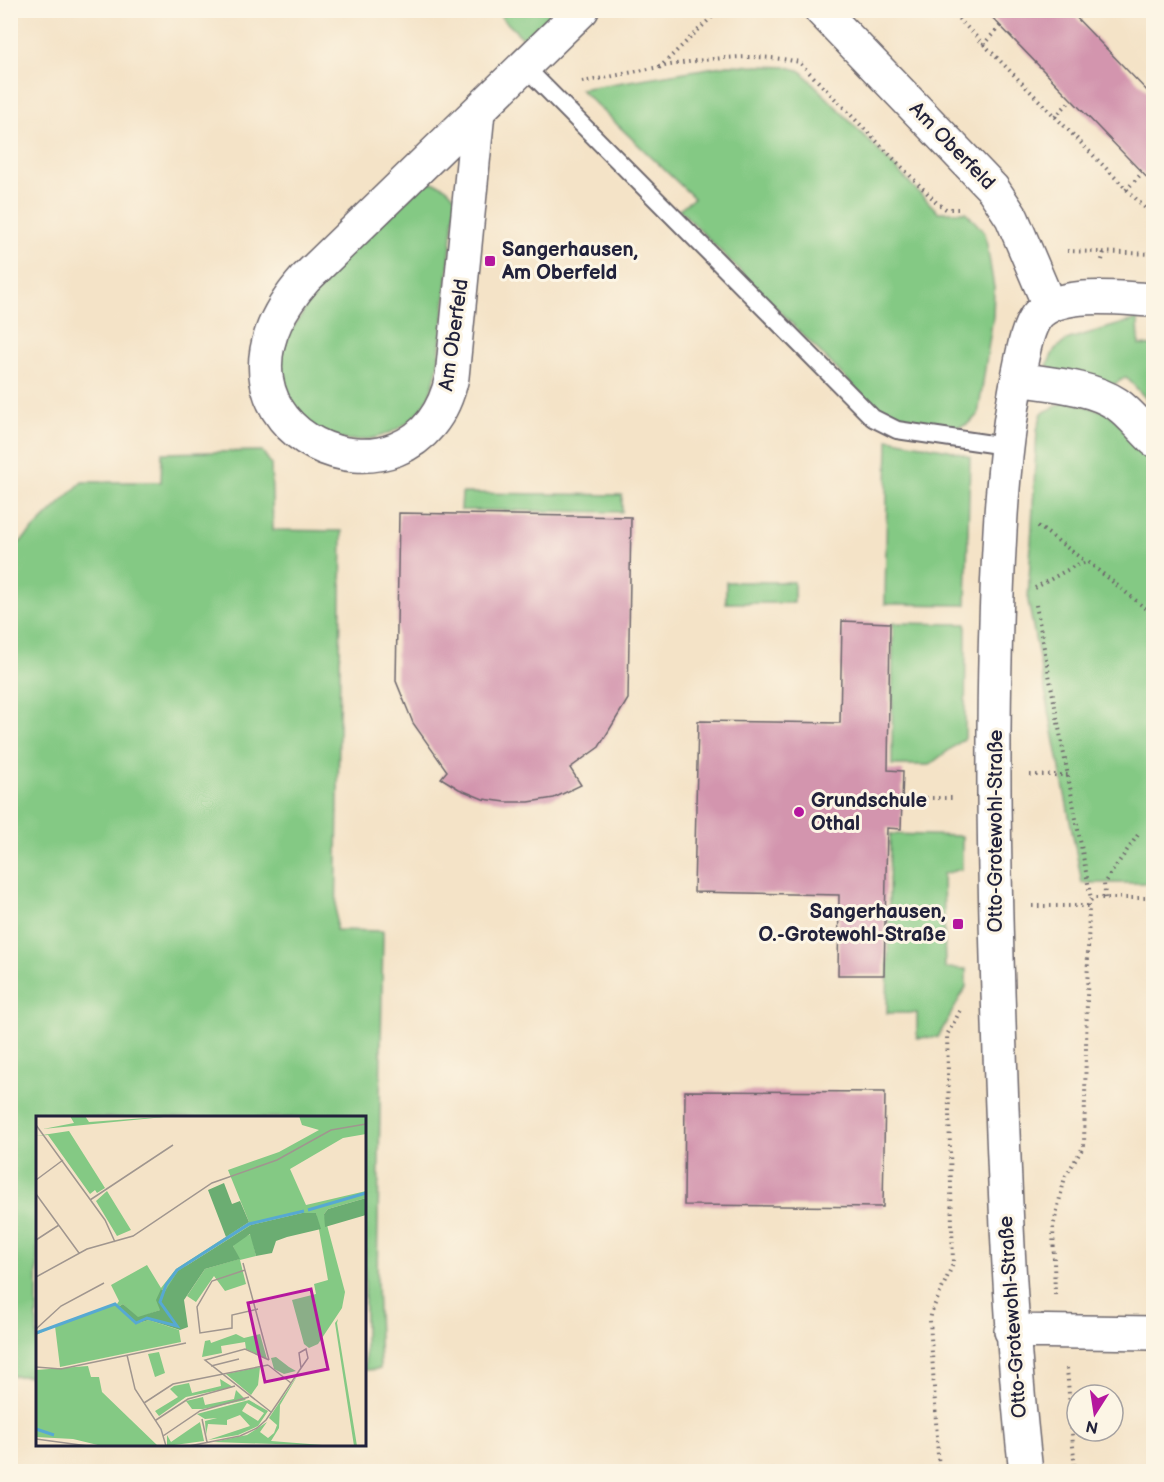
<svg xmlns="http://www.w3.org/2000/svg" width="1164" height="1482" viewBox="0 0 1164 1482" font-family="'Balsamiq Sans',sans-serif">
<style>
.green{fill:#84c984;stroke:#537660;stroke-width:1.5}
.building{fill:#d395ae}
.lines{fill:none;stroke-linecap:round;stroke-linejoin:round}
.lane-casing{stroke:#6c666c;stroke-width:20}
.street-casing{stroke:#6c666c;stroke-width:36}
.path{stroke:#6c666c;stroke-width:4;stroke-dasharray:1.5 4.5;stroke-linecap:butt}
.lane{stroke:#fff;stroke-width:16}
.street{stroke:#fff;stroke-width:33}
.poi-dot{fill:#b5179e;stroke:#fcf5e5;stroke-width:2}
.labels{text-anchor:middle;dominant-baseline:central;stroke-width:6;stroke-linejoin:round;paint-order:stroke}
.street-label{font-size:20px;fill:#22223b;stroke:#fcf5e5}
.poi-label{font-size:20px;font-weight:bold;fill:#22223b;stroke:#fcf5e5;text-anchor:start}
.inset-river{fill:none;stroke:#57a9d2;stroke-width:3}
.inset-road{fill:none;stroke:#a0968f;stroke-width:1.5}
.view{fill:#b5179e;fill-opacity:0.15;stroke:#b5179e;stroke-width:3}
.inset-edge{fill:none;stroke:#22223b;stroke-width:3}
</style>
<rect width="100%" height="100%" fill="#fcf5e5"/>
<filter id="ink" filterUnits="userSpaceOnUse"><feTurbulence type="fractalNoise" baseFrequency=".0167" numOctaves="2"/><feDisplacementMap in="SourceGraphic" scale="12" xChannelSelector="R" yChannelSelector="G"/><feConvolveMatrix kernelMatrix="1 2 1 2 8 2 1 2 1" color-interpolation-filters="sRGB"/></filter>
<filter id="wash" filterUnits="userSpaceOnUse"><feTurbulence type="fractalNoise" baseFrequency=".008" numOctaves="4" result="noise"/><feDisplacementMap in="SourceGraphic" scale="24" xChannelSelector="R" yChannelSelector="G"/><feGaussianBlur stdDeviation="1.35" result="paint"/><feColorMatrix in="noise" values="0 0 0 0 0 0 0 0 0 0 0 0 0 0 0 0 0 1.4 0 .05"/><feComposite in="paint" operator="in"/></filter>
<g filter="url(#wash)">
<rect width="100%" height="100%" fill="#f4e3c7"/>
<!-- green -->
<path class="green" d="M 508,11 L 563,11 L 529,44 L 501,17 Z
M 728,65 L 788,67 L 801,71 L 938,212 L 966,212 L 985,233 L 994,288 L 993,316 L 978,415 C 974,418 971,422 967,424 C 946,436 895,420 876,409 L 679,209 L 694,198 L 580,89 Z
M 425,182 C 439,182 448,186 456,199 L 438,366 C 435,378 432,393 425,404 C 407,434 358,449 327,435 C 304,425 287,399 283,374 C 281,365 280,352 284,343 C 288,333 295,324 301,316 C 308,303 315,288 325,277 C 356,244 392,214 425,182 Z
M 1138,319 L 1139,345 L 1153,346 L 1153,406 L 1126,377 L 1113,385 L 1058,374 L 1047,365 L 1055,349 L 1069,339 Z
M 1067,401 L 1107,412 L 1153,454 L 1153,883 L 1082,883 L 1028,601 L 1037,430 L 1042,413 Z
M 888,439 L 949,450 L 970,457 L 966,605 L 885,604 Z
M 262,451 L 271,464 L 273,530 L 342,531 L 336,930 L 383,931 L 377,1281 L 380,1369 L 365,1370 L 364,1118 L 38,1118 L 37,1376 L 11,1376 L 11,551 L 82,482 L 161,482 L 162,453 Z
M 462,493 L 622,495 L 622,512 L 461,510 Z
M 726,582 L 794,582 L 794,603 L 726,603 Z
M 893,623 L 966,624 L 965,738 L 929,765 L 892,765 Z
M 890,834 L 962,836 L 962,869 L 943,874 L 945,968 L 966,969 L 966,987 L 938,1037 L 917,1038 L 917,1013 L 887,1013 Z"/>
<g id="blocks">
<!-- building -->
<path class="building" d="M 985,10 L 1069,10 L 1154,98 L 1154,185 Z
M 399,513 L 631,517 L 628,699 L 599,747 L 570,768 L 581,785 L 554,798 L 529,802 L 506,802 L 483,799 L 459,789 L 441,778 L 447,771 L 413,723 L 396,681 Z
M 842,621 L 890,623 L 888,770 L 903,771 L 901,829 L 887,828 L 884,975 L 838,975 L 839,895 L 694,892 L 698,721 L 840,723 Z
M 685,1091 L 885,1092 L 883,1207 L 684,1205 Z"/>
</g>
</g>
<g filter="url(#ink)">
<use href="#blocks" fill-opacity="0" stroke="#6c666c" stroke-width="1.5"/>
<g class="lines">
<!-- lane casing -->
<g class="lane-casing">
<path id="lane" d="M 524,66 L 873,418 L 897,430 L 1005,446"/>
</g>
<!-- street casing -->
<g class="street-casing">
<path id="street" d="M 821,10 L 993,189 L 1012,218 L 1049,305
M 478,112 L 452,377 C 418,534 171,431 305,279 L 582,10
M 1018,379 C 1048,384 1090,386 1117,404 C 1130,413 1142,429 1154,440
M 1011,1331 L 1154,1333
M 1026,1472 C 1010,1332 1005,1193 1000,1053 C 994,879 990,705 1000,531 C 1003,477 1008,425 1019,372 C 1023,354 1026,331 1036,317 C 1057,289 1122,299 1154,300"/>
</g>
<!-- path -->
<path class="path" d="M 950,10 L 1154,217
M 983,45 L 1000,26
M 659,68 L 719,10
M 582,82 C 650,70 729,47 799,62 L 937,203 L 946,209 L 961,209
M 1055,117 L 1071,100
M 1126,190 L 1142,173
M 1067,251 L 1154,254
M 1102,260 L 1104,252
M 1038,526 L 1085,561
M 1035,588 L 1076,565 L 1088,562 L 1154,615
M 1036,605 L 1091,899
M 1030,775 L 1069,775
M 902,798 L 956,798
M 1105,898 L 1104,883 L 1140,832
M 1032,906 L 1088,906
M 1055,1295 L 1053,1227 L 1065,1177 L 1084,1146 L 1089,902 L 1093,898 L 1154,898
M 1067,1368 L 1075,1472
M 939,1472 L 930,1320 L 932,1311 L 953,1264 L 947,1035 L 960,1011"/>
<!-- lane -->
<use href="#lane" class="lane"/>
<!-- street -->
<use href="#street" class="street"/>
</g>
</g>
<!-- markers -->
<g class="poi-dot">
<rect x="484" y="255" width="12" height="12" rx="3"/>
<circle cx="799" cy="812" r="6"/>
<rect x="952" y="918" width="12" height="12" rx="3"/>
</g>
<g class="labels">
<!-- street labels -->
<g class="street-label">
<text transform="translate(952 146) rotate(46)">Am Oberfeld</text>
<text transform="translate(454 335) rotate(-82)">Am Oberfeld</text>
<text transform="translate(996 831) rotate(-90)">Otto-Grotewohl-Straße</text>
<text transform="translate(1013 1317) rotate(-94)">Otto-Grotewohl-Straße</text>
</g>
<!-- poi labels -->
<g class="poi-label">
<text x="502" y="250">Sangerhausen,<tspan x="502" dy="23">Am Oberfeld</tspan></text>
<text x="811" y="801">Grundschule<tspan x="811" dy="23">Othal</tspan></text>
<text x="946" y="912" text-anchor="end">Sangerhausen,<tspan x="946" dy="23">O.-Grotewohl-Straße</tspan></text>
</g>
</g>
<!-- overview -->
<g transform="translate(36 1116)">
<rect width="330" height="330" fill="#f4e3c7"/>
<path d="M 34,0 L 49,0 L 53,6 L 138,0 L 7,13 L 38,7 ZM 263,0 L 330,0 L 330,18 L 307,22 L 254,53 L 270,89 L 330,75 L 330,82 L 292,93 L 288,98 L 309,176 L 306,192 L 282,228 L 273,232 L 268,228 L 256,184 L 280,178 L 278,168 L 292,164 L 280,97 L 266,97 L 215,109 L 151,149 L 129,175 L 125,173 L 124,194 L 102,202 L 87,188 L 82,191 L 99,208 L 113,204 L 143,214 L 145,226 L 24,251 L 19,210 L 0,219 L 0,216 L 81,188 L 83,185 L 75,169 L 111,149 L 125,172 L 140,153 L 213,106 L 192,54 L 243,36 L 283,14 L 266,9 ZM 33,15 L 69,72 L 61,77 L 59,74 L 54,78 L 12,19 L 0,20 ZM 71,75 L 95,114 L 81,120 L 60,85 ZM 215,118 L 220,140 L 204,144 L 210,168 L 189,175 L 178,160 L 160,186 L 151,180 L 169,153 L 203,143 L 197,130 L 199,125 ZM 302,203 L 301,207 L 321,330 L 318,330 L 299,207 ZM 200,218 L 208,222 L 224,218 L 231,243 L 210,233 L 209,226 L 185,230 L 186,237 L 166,241 L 169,225 L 174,224 L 175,227 ZM 123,236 L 129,257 L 119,261 L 112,238 ZM 240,241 L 253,251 L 260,255 L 248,258 L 238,253 L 235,242 ZM 52,250 L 55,261 L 63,261 L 66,276 L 122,330 L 66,330 L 37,323 L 0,321 L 0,254 ZM 224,251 L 222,269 L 215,279 L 190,258 ZM 263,257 L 244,289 L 243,312 L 235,325 L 299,330 L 177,326 L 211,319 L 231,306 L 224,316 L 232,322 L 238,317 L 241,309 L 233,302 ZM 184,263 L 197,271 L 150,281 L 123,300 L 119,295 L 142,281 L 134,273 L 138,270 L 153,267 L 156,277 L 185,270 ZM 200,274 L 210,284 L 167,293 L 156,293 L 150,285 L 167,281 L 169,289 L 198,283 ZM 213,284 L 232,295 L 222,310 L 202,319 L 172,324 L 214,310 L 204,299 L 191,304 L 191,309 L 172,308 L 170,319 L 169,305 L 181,302 L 169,303 L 161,298 ZM 211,287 L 228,297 L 222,305 L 206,295 ZM 164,306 L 168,325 L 131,330 L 131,319 L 135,326 Z" fill="#84c984" fill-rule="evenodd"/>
<path d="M 188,67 L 196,88 L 204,85 L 213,106 L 190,121 L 172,74 ZM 330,82 L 330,99 L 289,111 L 288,98 L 292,93 ZM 266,97 L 280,97 L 285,113 L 251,121 L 240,125 L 236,137 L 220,140 L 214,118 L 197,130 L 204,143 L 169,153 L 148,184 L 152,211 L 144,214 L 113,204 L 99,208 L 82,191 L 87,188 L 102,201 L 124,194 L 120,184 L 125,173 L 129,175 L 142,155 L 215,109 Z" fill="#6bad72"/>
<path class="inset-river" d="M 272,94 L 330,77M 0,217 L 79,188 L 100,207 L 111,202 L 141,210 L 124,186 L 130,169 L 141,154 L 213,108 L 268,95M 0,313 L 18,319"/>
<path class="inset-road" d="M 0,9 L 69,104 L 79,126M 0,64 L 27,44M 0,78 L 43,137M 54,84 L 137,29M 0,124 L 23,109M 207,147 L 233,244M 209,154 L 176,165 L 161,191 L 164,217 L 196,212 L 196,199 L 222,193M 0,161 L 51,133 L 97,120 L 176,67 L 241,44 L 295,14 L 330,8M 0,213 L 25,190 L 68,167M 91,239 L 99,273 L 125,313 L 130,330M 233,244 L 209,233 L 169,244 L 235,296M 232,249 L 255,267M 175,250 L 203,243M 0,251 L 25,253 L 150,227M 108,287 L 137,268 L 232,249M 166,303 L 171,326M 120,304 L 152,283 L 199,270M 127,320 L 164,295 L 213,281M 0,323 L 52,330M 153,330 L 204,320 L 221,312 L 230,304 L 243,285 L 263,255 L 272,242 L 270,233 L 263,237 L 265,252M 174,330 L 226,330"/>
<path class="view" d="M 275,173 L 292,253 L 229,266 L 212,187 Z"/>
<rect width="330" height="330" class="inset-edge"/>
</g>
<!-- margin -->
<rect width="1164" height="1482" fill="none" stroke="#fcf5e5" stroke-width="36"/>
<!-- north arrow -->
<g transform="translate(1095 1413) rotate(192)"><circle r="28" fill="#fcf5e5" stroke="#a5a1a1" stroke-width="1.5"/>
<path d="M0-4.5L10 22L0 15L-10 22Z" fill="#b5179e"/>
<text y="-9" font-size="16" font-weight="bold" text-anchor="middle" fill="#22223b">N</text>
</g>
</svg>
